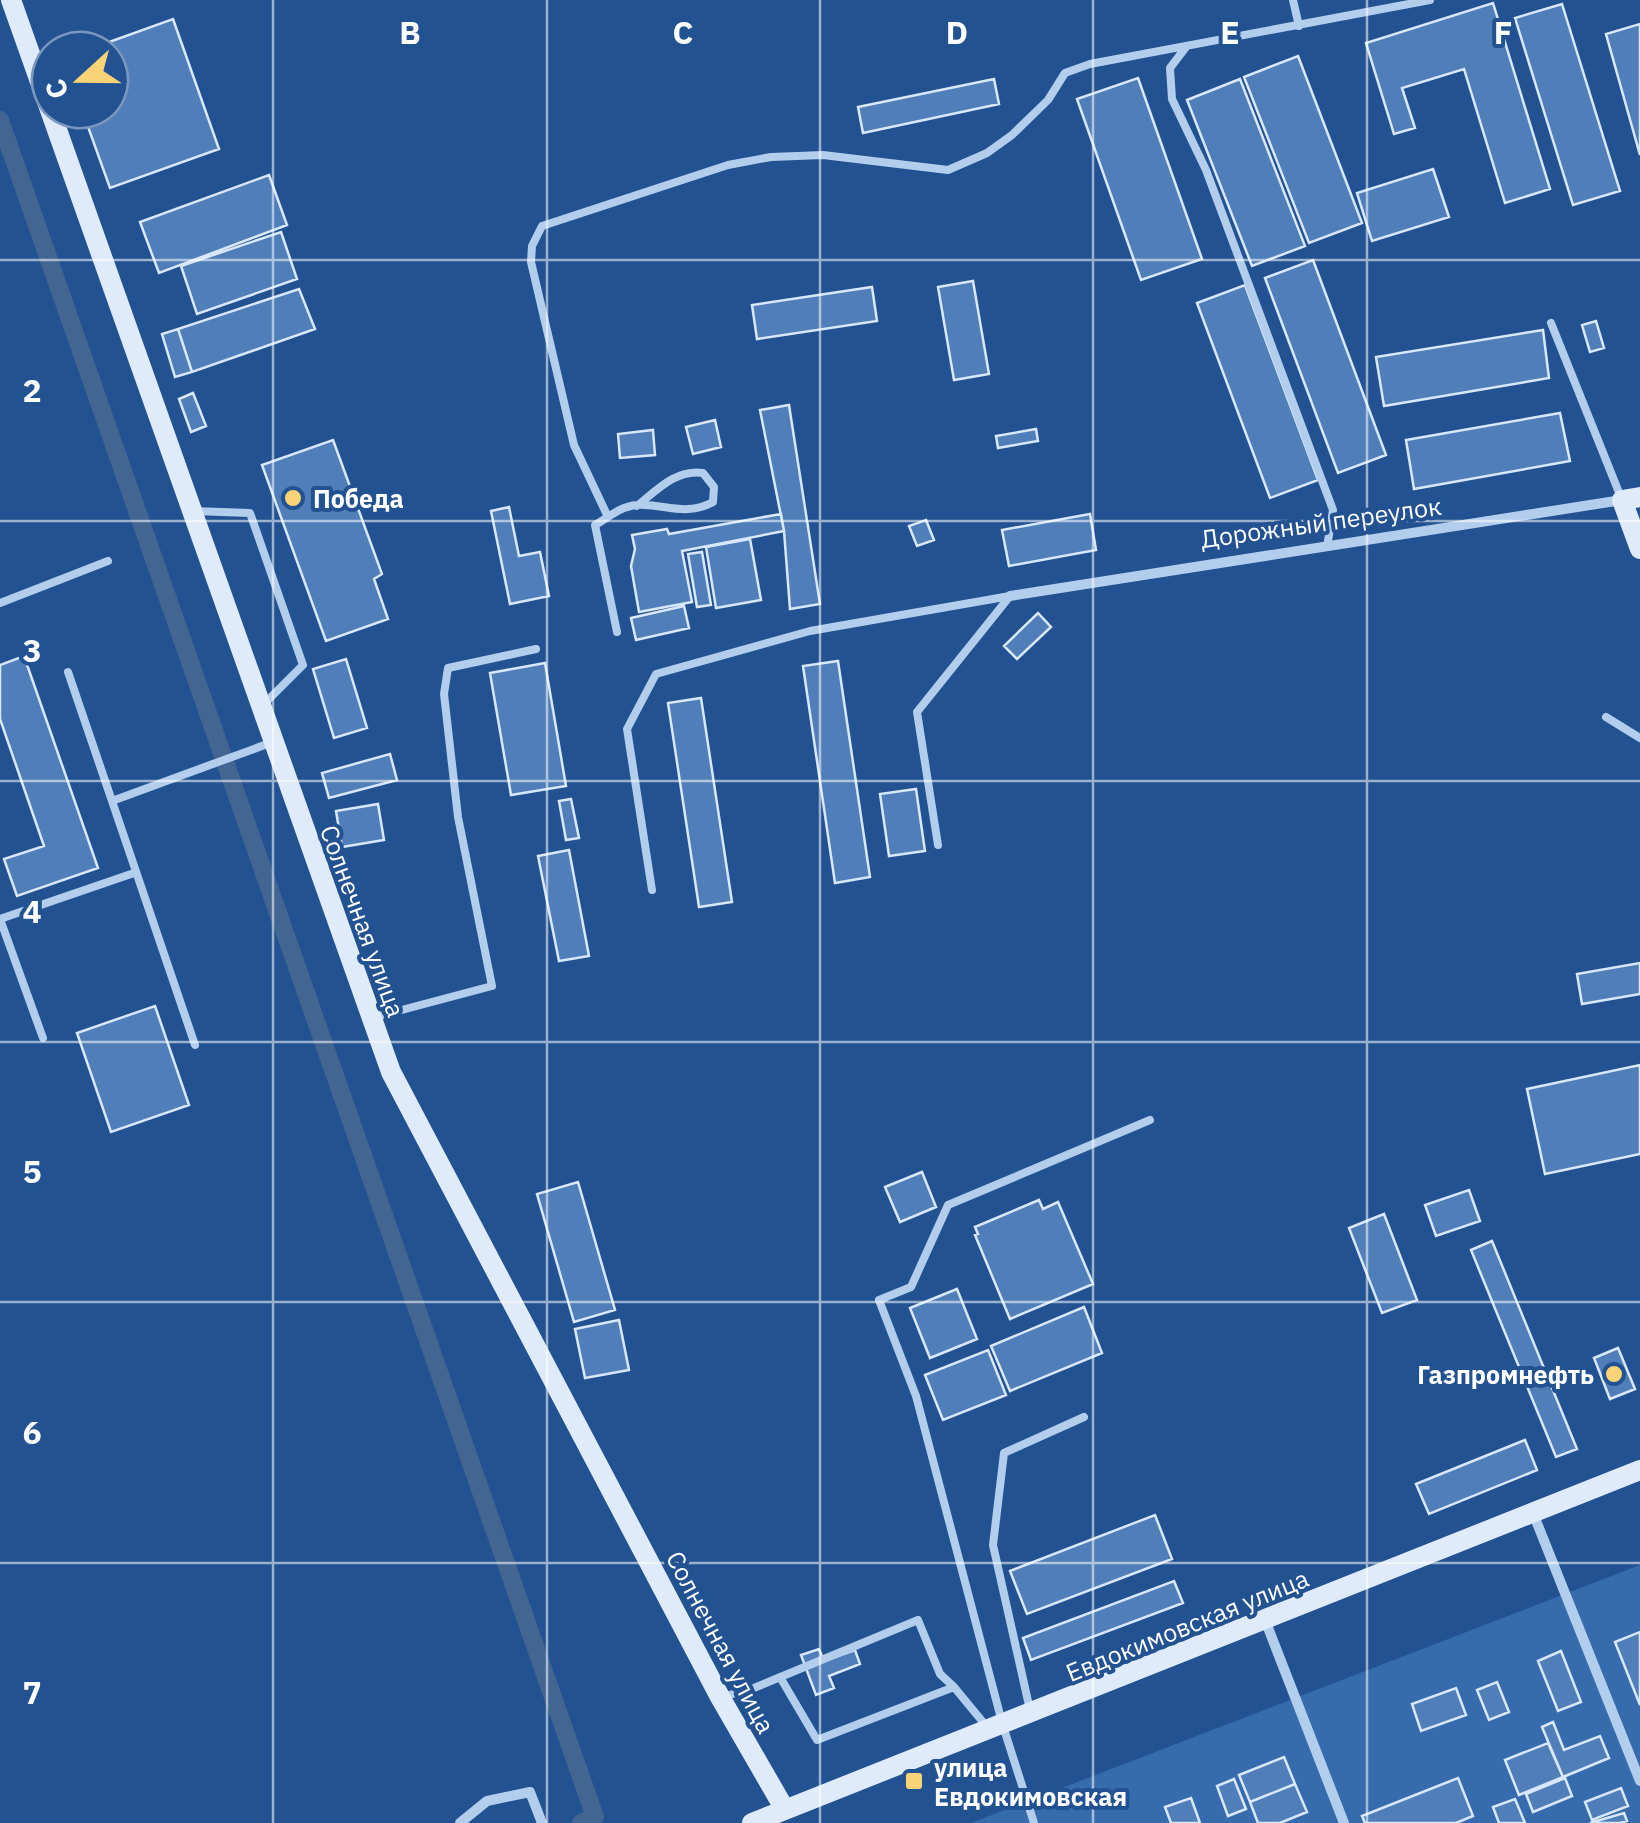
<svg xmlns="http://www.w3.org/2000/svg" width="1640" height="1823" viewBox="0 0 1640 1823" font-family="'IBM Plex Sans',sans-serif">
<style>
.green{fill:#366cae}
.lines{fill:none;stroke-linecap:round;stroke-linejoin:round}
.canal{stroke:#436592;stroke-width:18}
.building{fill:#4f7eb9;stroke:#d8e7f9;stroke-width:2.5}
.lane{stroke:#b3cded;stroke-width:8}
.street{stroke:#b3cded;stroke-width:10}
.secondary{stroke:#dfeafa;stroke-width:20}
.grid{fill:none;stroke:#fff;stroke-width:2.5;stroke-opacity:0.55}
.poi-dot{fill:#f9d375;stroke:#225291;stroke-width:4}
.labels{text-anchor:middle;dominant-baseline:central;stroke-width:8;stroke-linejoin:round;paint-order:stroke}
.poi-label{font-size:25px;font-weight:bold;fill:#fff;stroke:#225291;text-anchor:start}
.street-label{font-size:25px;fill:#fff;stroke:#225291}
.grid-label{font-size:32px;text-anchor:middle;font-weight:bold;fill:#fff;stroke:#225291;stroke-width:8;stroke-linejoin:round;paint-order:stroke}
</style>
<rect width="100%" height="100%" fill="#225291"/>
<!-- green -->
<path class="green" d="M 1640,1565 L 1640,1823 L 971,1823 Z"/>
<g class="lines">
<!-- canal -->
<path class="canal" d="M 0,120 L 595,1817 L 581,1823"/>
</g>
<!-- building -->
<path class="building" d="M 1493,3 L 1550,189 L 1505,203 L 1464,69 L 1402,88 L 1415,128 L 1394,134 L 1366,43 Z
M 1562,4 L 1620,191 L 1573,205 L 1515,18 Z
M 173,19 L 219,149 L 110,188 L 82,110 L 110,110 L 110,50 L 87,50 Z
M 1640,24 L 1640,155 L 1606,34 Z
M 1298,56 L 1362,223 L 1309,243 L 1244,77 Z
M 1138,78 L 1202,259 L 1141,280 L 1077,99 Z
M 994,79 L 999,104 L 863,133 L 858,107 Z
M 1240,79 L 1305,246 L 1252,266 L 1187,100 Z
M 1433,169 L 1449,217 L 1372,241 L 1357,193 Z
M 269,175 L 287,225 L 159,273 L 140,222 Z
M 281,232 L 297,279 L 197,314 L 181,266 Z
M 1313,260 L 1386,455 L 1338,473 L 1265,278 Z
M 973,281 L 989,374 L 954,380 L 938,287 Z
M 1245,285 L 1318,480 L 1270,498 L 1197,303 Z
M 872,287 L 877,321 L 757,339 L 752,305 Z
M 299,289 L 315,329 L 192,372 L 178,329 Z
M 1596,321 L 1604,348 L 1590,352 L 1582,325 Z
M 178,329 L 192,372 L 175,377 L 162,334 Z
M 1543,330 L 1549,378 L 1384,406 L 1376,357 Z
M 193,393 L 206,426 L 191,432 L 179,399 Z
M 789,405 L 820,604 L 790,609 L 784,531 L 760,410 Z
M 1560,413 L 1570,461 L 1414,489 L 1406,440 Z
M 715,420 L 721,447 L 693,454 L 686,427 Z
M 1036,429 L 1038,441 L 998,448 L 996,436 Z
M 653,430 L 655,455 L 620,458 L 618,434 Z
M 333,440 L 382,574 L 374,579 L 388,619 L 326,641 L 262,465 Z
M 509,507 L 519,556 L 540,552 L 549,596 L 510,604 L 491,511 Z
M 781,514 L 784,531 L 682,551 L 692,602 L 639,612 L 631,566 L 635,549 L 632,535 L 667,529 L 669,534 Z
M 1090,514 L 1096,550 L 1009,566 L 1002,530 Z
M 926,520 L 934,540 L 917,546 L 909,526 Z
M 750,539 L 761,600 L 716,608 L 706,547 Z
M 702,552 L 711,605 L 697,607 L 688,554 Z
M 684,606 L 689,628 L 636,640 L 631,618 Z
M 1038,613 L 1051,627 L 1017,659 L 1004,646 Z
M 24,656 L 98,868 L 17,896 L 4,859 L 44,846 L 0,719 L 0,665 Z
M 346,659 L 367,728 L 334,738 L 313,669 Z
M 838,661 L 870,877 L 835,883 L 803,666 Z
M 545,663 L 566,786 L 511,795 L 490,673 Z
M 701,698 L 732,902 L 699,907 L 668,703 Z
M 390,754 L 397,780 L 329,798 L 322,773 Z
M 916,789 L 925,851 L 889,856 L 880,794 Z
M 571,799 L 579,838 L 566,840 L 559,801 Z
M 378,804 L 384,840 L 342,847 L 336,811 Z
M 569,850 L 589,956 L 559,961 L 538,856 Z
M 1640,963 L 1640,994 L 1582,1004 L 1577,974 Z
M 155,1006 L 189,1105 L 111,1132 L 77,1033 Z
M 1640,1065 L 1640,1154 L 1545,1174 L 1527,1089 Z
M 922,1172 L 936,1207 L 900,1222 L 885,1187 Z
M 578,1182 L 615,1310 L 574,1322 L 537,1194 Z
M 1469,1190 L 1480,1221 L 1436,1236 L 1425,1205 Z
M 1039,1200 L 1043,1209 L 1058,1202 L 1093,1284 L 1010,1319 L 975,1235 L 978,1234 L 975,1227 Z
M 1384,1214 L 1417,1300 L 1382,1313 L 1349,1228 Z
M 1492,1241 L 1577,1449 L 1556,1457 L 1471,1250 Z
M 957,1289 L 977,1339 L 930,1358 L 910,1308 Z
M 1084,1307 L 1102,1353 L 1010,1391 L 991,1346 Z
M 619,1320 L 629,1370 L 585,1378 L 575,1329 Z
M 1618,1348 L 1635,1389 L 1610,1399 L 1594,1358 Z
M 988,1350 L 1006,1395 L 943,1420 L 925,1375 Z
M 1525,1440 L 1537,1470 L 1429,1514 L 1416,1484 Z
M 1155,1515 L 1172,1559 L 1027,1614 L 1010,1571 Z
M 1174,1581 L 1183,1603 L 1031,1660 L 1023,1638 Z
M 1640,1632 L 1640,1705 L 1615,1642 Z
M 819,1649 L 824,1661 L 855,1650 L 860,1664 L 829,1676 L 834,1688 L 816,1695 L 801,1655 Z
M 1561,1651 L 1581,1702 L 1558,1711 L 1538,1661 Z
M 1497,1682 L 1509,1712 L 1489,1720 L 1477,1690 Z
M 1456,1688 L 1466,1715 L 1421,1731 L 1412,1704 Z
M 1553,1722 L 1564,1750 L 1600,1736 L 1609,1758 L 1563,1777 L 1542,1727 Z
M 1548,1743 L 1563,1777 L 1519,1795 L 1505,1760 Z
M 1284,1757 L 1295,1784 L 1250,1802 L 1239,1775 Z
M 1458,1778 L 1473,1816 L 1456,1823 L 1365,1823 L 1362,1816 Z
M 1565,1778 L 1572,1796 L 1533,1812 L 1526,1794 Z
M 1234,1779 L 1246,1809 L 1228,1816 L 1217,1786 Z
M 1295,1784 L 1307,1812 L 1280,1823 L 1258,1823 L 1250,1802 Z
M 1621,1788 L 1628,1806 L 1592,1820 L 1585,1802 Z
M 1191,1798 L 1200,1823 L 1171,1823 L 1165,1807 Z
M 1515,1799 L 1525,1823 L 1499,1823 L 1493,1807 Z
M 1624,1813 L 1627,1821 L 1620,1823 L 1590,1823 Z"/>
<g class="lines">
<!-- lane -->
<path class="lane" d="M 1293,0 L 1299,26
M 1186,47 L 1170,68 L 1172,99 L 1206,170 L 1333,510 L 1327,547
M 1551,323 L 1622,500
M 193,511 L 250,513 L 303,665 L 263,705
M 608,517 L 574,445 L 531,262 L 532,246 L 542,226 L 728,165 L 771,157 L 823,155 L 948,170 L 987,153 L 1012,135 L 1048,100 L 1065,73 L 1090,64 L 1430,0
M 0,603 L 108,561
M 617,632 L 595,525 C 604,520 614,512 624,508 C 654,497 681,520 713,502 L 714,487 L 703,473 C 676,469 657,490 637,506
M 68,672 L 112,801
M 1606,717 L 1640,738
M 938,845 L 917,712 L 1010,596
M 652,890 L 627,729 L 656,674 L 810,631 L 1010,596
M 375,1017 L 492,986 L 458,817 L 444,694 L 448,668 L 536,649
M 43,1038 L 0,919 L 134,873
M 195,1045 L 112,801 L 270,743
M 780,1677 L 817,1740 L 954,1687
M 722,1697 L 754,1688 L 918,1620 L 940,1674 L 954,1687 L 987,1727
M 1030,1710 L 993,1545 L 1004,1453 L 1084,1417
M 1034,1823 L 1003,1726 L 916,1396 L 879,1300 L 911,1287 L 948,1205 L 1150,1120"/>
<!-- street -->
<path class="street" d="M 1010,596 L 1622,500
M 1533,1513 L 1640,1781
M 1265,1620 L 1344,1823
M 460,1823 L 487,1801 L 530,1792 L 542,1823"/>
<!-- secondary -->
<path class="secondary" d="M 11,0 L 391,1072 L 720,1697 L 784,1808
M 1640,497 L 1622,500 L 1640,549
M 752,1823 L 1640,1470"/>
</g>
<!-- grid -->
<path class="grid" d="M 273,0 L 273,1823M 547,0 L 547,1823M 820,0 L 820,1823M 1093,0 L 1093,1823M 1367,0 L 1367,1823M 0,260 L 1640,260M 0,521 L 1640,521M 0,781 L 1640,781M 0,1042 L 1640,1042M 0,1302 L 1640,1302M 0,1563 L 1640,1563"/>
<!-- markers -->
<g class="poi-dot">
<circle cx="293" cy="498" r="10"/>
<circle cx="1614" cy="1374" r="10"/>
<rect x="904" y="1771" width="20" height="20" rx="5"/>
</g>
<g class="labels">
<!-- poi labels -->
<g class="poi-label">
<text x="313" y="498">Победа</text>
<text x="1594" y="1374" text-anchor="end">Газпромнефть</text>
<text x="934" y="1767">улица<tspan x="934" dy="29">Евдокимовская</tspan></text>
</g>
<!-- street labels -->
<g class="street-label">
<text transform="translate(1321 522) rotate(-8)">Дорожный переулок</text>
<text transform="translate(363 921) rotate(70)">Солнечная улица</text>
<text transform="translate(1187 1625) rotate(-22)">Евдокимовская улица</text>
<text transform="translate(721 1642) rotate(62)">Солнечная улица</text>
</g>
</g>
<g class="grid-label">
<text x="410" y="44">B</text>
<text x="683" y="44">C</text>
<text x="957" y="44">D</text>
<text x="1230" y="44">E</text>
<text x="1503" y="44">F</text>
<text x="32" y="402">2</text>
<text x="32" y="662">3</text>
<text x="32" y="923">4</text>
<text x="32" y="1183">5</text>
<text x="32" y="1444">6</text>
<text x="32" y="1704">7</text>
</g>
<!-- north arrow -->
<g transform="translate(80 80) rotate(249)"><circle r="48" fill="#225291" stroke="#7a97bd" stroke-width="2.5"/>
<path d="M0-8L18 38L0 25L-18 38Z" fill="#f9d375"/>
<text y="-15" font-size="28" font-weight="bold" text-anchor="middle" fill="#ffffff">С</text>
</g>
</svg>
